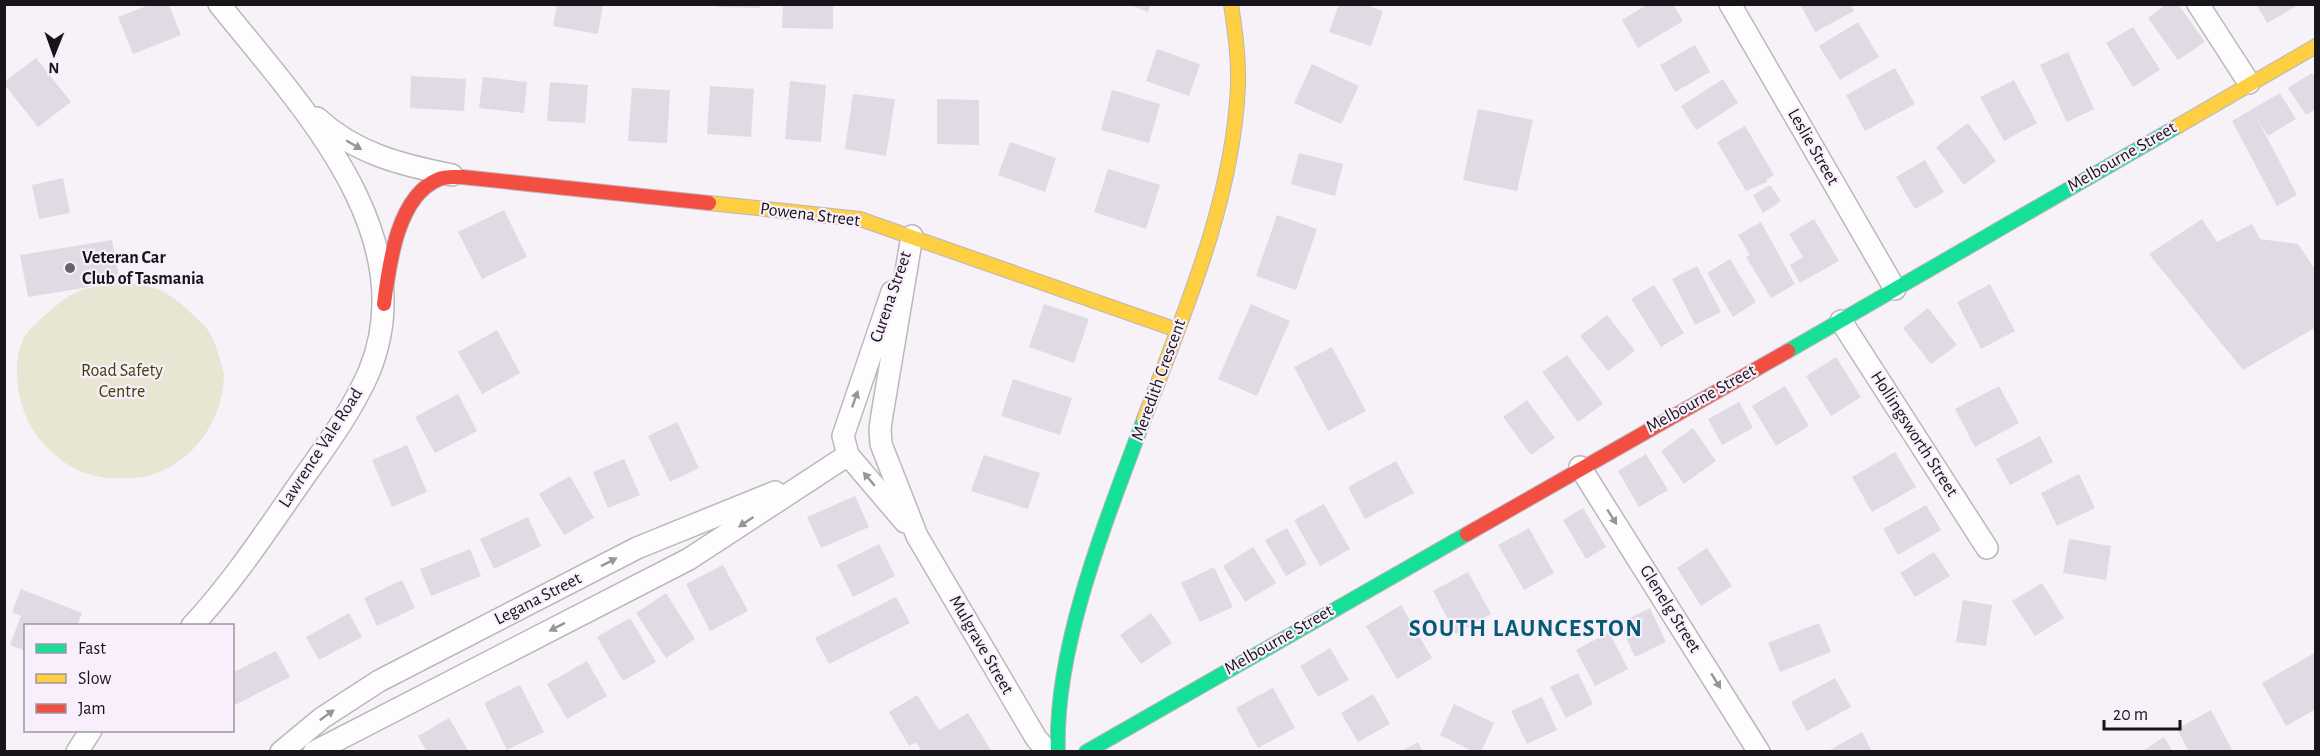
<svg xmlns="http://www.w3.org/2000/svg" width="2320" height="756" viewBox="0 0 2320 756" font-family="'Alegreya Sans',sans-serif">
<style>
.green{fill:#e7e6d3}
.building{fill:#e0dae4}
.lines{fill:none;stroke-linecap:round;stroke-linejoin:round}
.street-casing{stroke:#bbb7bd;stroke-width:24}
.fast-casing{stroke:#bbb7bd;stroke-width:16}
.slow-casing{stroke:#bbb7bd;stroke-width:16}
.jam-casing{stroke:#bbb7bd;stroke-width:16}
.street{stroke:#fefdfe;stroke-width:21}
.fast{stroke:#16e098;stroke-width:14}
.slow{stroke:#ffcf43;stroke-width:14}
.jam{stroke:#f24e42;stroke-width:14}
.oneway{fill:#969597}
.poi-dot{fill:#666268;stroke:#f8eefc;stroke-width:2}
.labels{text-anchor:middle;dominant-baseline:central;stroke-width:4.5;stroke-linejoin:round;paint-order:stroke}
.street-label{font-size:18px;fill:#18151a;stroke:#f8eefc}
.poi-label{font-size:18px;font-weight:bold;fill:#18151a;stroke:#f8eefc;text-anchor:start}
.park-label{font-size:18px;fill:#3f4001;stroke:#f8eefc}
.district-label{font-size:24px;font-weight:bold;letter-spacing:1.5px;fill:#055b72;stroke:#f8eefc}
</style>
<rect width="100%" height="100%" fill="#f7f2f8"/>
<!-- green -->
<path class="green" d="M 124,282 C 135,285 149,285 159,290 C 172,295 182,304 192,314 C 197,319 203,324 208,330 C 213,336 224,368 224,376 C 223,418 195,461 154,474 C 140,479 124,479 109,478 C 76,476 47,454 30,425 C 18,402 12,367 22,342 C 27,328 65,296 79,291 C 93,286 109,285 124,282 Z"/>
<!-- building -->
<path class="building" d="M 557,4 L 603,4 L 598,34 L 553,26 Z
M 783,4 L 833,4 L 833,29 L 782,28 Z
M 1128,4 L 1151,4 L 1148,12 Z
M 1339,4 L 1364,4 L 1383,11 L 1371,46 L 1329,32 Z
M 1648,4 L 1673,4 L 1683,21 L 1638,48 L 1622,20 Z
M 1800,4 L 1850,4 L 1854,11 L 1815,32 Z
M 2166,4 L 2178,4 L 2205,42 L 2178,60 L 2148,18 Z
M 2256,4 L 2300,4 L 2267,23 Z
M 149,5 L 169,5 L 181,35 L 133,54 L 118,17 Z
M 717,5 L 760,5 L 760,8 L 717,7 Z
M 1858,22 L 1879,57 L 1840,80 L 1819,46 Z
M 2133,27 L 2160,70 L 2133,87 L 2106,43 Z
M 1695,45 L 1710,72 L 1675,92 L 1660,65 Z
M 1157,49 L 1200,64 L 1189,96 L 1146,81 Z
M 2068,52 L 2094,109 L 2067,122 L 2040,65 Z
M 36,58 L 71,102 L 38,127 L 4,84 L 4,82 Z
M 1312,64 L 1359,86 L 1341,124 L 1294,103 Z
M 1895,68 L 1915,104 L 1865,131 L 1846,95 Z
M 2312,73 L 2316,79 L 2316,109 L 2306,115 L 2288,88 Z
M 411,76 L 466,79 L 464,111 L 410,108 Z
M 483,77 L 527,82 L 524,113 L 479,108 Z
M 1723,79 L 1738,103 L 1696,130 L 1681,106 Z
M 2014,80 L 2037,123 L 2004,141 L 1980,97 Z
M 790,81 L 826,85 L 821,142 L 785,139 Z
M 550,82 L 588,85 L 585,123 L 547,121 Z
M 710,86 L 754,89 L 751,137 L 707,134 Z
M 632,88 L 670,90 L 667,143 L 628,141 Z
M 1112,90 L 1160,104 L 1149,143 L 1101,130 Z
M 2280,93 L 2296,119 L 2268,136 L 2257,118 L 2297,195 L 2277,206 L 2232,121 Z
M 853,94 L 895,99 L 886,156 L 845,149 Z
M 937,99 L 979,100 L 979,145 L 937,144 Z
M 1478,109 L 1533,120 L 1517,191 L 1463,180 Z
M 1968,123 L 1996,161 L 1964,185 L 1936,147 Z
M 1745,126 L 1774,175 L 1766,180 L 1767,182 L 1746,191 L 1717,142 Z
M 1010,142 L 1056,158 L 1045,192 L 998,175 Z
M 1299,153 L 1343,164 L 1335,196 L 1291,184 Z
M 1925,160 L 1944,192 L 1915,209 L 1896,177 Z
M 1108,169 L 1160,185 L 1146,229 L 1094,212 Z
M 63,178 L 70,213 L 39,219 L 32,185 Z
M 1770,185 L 1781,201 L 1763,213 L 1753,195 Z
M 504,210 L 527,257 L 482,279 L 458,232 Z
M 1277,215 L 1317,229 L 1296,290 L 1256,276 Z
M 1814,219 L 1839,261 L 1800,283 L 1790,265 L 1803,257 L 1789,234 Z
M 2202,219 L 2217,242 L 2252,224 L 2260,239 L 2298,244 L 2316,271 L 2316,327 L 2243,370 L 2149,254 Z
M 1761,222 L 1795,284 L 1771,298 L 1746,257 L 1750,255 L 1738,235 Z
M 112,240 L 120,282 L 28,297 L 20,255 Z
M 1730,259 L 1756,302 L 1733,317 L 1707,273 Z
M 1697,266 L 1721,312 L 1695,325 L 1672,279 Z
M 1990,284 L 2015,331 L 1981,349 L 1957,302 Z
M 1654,285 L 1684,333 L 1661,347 L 1631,299 Z
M 1044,304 L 1089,319 L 1074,363 L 1029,347 Z
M 1251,304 L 1290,321 L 1257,396 L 1218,379 Z
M 1928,308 L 1957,345 L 1931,364 L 1903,328 Z
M 1607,315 L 1635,351 L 1608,371 L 1580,336 Z
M 497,330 L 520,373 L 482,394 L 458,352 Z
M 1332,347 L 1366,411 L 1328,431 L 1294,367 Z
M 1567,355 L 1603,404 L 1578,422 L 1542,372 Z
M 1836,357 L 1861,397 L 1831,416 L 1806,376 Z
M 1013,379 L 1072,398 L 1060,435 L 1001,416 Z
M 1785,386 L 1809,426 L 1776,446 L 1752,406 Z
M 1999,386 L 2019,423 L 1975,447 L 1955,409 Z
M 458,394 L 477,431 L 435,453 L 415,417 Z
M 1527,400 L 1555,438 L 1531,455 L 1503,417 Z
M 1739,402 L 1753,428 L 1722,445 L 1708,419 Z
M 677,422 L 699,468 L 670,482 L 648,436 Z
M 1693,428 L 1716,461 L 1684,484 L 1661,451 Z
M 2040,436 L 2053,462 L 2010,485 L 1996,459 Z
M 407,445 L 427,492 L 392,507 L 372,460 Z
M 1895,452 L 1916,487 L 1872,512 L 1852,477 Z
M 1646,454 L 1668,490 L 1639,507 L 1618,471 Z
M 984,455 L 1040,473 L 1028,509 L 971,491 Z
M 624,459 L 640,495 L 608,508 L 593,472 Z
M 1396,461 L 1414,493 L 1365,519 L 1348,487 Z
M 2079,474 L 2095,508 L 2057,526 L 2041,493 Z
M 570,476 L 594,518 L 564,535 L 539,494 Z
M 855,496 L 869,527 L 821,548 L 807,517 Z
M 1324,504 L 1350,549 L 1320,566 L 1294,520 Z
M 1926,505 L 1941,530 L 1898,555 L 1883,529 Z
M 1583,508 L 1606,547 L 1586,559 L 1563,520 Z
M 528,517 L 541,546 L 494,569 L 480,539 Z
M 1287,528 L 1307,564 L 1286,576 L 1265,540 Z
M 1529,528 L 1554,573 L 1524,590 L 1498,545 Z
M 2069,539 L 2111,546 L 2106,580 L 2063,573 Z
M 879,544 L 895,576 L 853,597 L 837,565 Z
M 1253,547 L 1276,583 L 1245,602 L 1223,566 Z
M 1707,548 L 1732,586 L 1701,606 L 1677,568 Z
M 470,549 L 481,576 L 431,596 L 420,569 Z
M 1934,552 L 1950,576 L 1915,597 L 1900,573 Z
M 723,565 L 748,611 L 710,631 L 686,584 Z
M 1214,567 L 1233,607 L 1200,622 L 1181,583 Z
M 1468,572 L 1491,614 L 1456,634 L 1433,591 Z
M 402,580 L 415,608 L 377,626 L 364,598 Z
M 2042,583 L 2064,618 L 2035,636 L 2012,601 Z
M 21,589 L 82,613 L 77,626 L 26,626 L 26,651 L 10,645 L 21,616 L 12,612 Z
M 666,593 L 695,639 L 666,658 L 636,613 Z
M 896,597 L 910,623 L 829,664 L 815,638 Z
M 1963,600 L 1992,605 L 1986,646 L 1956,642 Z
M 1401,605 L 1432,658 L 1397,679 L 1366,626 Z
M 1650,608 L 1666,642 L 1635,657 L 1619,623 Z
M 349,613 L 362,637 L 319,660 L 306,637 Z
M 1151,613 L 1172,643 L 1141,664 L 1120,635 Z
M 630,618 L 656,662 L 623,681 L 597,637 Z
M 1819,623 L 1831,652 L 1780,672 L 1768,643 Z
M 1609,632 L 1628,669 L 1595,686 L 1576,650 Z
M 1330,648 L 1349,680 L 1318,697 L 1300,666 Z
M 276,651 L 290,677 L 235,705 L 232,700 L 232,673 Z
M 2316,652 L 2316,709 L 2286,726 L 2262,683 Z
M 587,661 L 607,696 L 567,719 L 547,684 Z
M 1578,673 L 1593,704 L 1566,718 L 1550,687 Z
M 1835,678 L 1851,707 L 1807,731 L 1791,702 Z
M 520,685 L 544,732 L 507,750 L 484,703 Z
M 1273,688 L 1295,728 L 1258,748 L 1236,708 Z
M 1373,694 L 1390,724 L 1358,742 L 1341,713 Z
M 917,695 L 939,730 L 968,713 L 992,752 L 922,752 L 916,742 L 909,746 L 889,712 Z
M 1542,697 L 1557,730 L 1527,744 L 1511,711 Z
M 1454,704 L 1494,723 L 1481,752 L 1474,752 L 1440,735 Z
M 2211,710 L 2233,752 L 2189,752 L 2177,729 Z
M 449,718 L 469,752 L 427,752 L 418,736 Z
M 1862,732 L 1872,752 L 1826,752 Z
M 2164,737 L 2173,752 L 2141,752 Z
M 1418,742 L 1423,752 L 1400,752 Z"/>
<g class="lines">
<!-- street casing -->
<g class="street-casing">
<path id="street" d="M 1730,4 L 1895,289
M 2198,4 L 2249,83
M 317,118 C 356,154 402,165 452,175
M 912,236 L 882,415 L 880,429 L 881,444 L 917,536 L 1036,738 L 1048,752
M 892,292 L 843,436 L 848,455 L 905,522
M 1841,321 L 1987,548
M 1580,467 L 1759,752
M 192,626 C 233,582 267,530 302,480 C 326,446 352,411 369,372 C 426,234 299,104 219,4
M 77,752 L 91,730
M 281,752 L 322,718 L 379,681 L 637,548 L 775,492
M 314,752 L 689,559 L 848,455"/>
</g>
<!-- fast casing -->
<g class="fast-casing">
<path id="fast" d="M 1788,351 L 2178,126
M 1058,752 C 1054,646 1107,519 1144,419
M 1086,752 L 1467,534"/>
</g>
<!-- slow casing -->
<g class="slow-casing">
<path id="slow" d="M 2178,126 L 2316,46
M 709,203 L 860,219 L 1177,330
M 1144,419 C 1184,313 1233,201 1238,86 C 1239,58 1235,31 1231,4"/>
</g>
<!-- jam casing -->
<g class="jam-casing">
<path id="jam" d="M 384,304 C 389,265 397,196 439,179 C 446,176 454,177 462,177 L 709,203
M 1467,534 L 1788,351"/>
</g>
<!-- street -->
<use href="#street" class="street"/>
<!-- fast -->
<use href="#fast" class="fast"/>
<!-- slow -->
<use href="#slow" class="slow"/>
<!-- jam -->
<use href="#jam" class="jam"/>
</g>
<!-- one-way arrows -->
<defs><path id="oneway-solid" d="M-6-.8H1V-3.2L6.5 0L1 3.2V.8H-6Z" transform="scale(1.5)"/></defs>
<g class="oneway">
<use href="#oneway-solid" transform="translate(354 145) rotate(30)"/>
<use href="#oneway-solid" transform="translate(855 399) rotate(-71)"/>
<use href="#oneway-solid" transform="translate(869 479) rotate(-130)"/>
<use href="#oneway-solid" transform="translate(1612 517) rotate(58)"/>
<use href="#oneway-solid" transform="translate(746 522) rotate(146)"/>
<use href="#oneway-solid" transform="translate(609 562) rotate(-27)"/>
<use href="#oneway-solid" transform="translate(557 627) rotate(153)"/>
<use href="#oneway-solid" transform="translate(1716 681) rotate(58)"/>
<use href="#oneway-solid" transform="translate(327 715) rotate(-36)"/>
</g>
<!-- markers -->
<circle class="poi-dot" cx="70" cy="268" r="6"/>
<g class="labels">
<!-- street labels -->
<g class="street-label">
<text transform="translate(1813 147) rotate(60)">Leslie Street</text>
<text transform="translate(2122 157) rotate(-30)">Melbourne Street</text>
<text transform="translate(810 215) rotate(7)">Powena Street</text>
<text transform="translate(891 297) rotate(-71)">Curena Street</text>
<text transform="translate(1159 380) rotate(-70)">Meredith Crescent</text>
<text transform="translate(1701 399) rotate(-29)">Melbourne Street</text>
<text transform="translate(1914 434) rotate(57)">Hollingsworth Street</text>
<text transform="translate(321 448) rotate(-57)">Lawrence Vale Road</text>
<text transform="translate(538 599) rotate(-27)">Legana Street</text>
<text transform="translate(1670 609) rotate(58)">Glenelg Street</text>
<text transform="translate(1279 640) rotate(-30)">Melbourne Street</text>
<text transform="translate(981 645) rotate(60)">Mulgrave Street</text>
</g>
<!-- poi labels -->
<g class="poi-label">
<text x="82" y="258">Veteran Car<tspan x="82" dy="21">Club of Tasmania</tspan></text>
</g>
<!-- park labels -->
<g class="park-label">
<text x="122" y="371">Road Safety<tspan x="122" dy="21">Centre</tspan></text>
</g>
<!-- district labels -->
<g class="district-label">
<text x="1526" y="629">SOUTH LAUNCESTON</text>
</g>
</g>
<!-- border -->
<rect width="2320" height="756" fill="none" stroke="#18151a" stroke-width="12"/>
<!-- legend -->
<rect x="24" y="624" width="210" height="108" fill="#f8eefc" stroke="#9e97a2" stroke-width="1.5"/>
<rect x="36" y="644" width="30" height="9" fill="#16e098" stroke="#9e97a2" stroke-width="1.5"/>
<text x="78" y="654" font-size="18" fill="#18151a">Fast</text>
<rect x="36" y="674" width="30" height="9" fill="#ffcf43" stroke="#9e97a2" stroke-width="1.5"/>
<text x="78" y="684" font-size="18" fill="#18151a">Slow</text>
<rect x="36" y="704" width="30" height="9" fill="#f24e42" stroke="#9e97a2" stroke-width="1.5"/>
<text x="78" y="714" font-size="18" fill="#18151a">Jam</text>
<!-- north arrow -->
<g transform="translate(54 54) rotate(181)" stroke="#f8eefc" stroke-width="4.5" paint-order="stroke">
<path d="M0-4.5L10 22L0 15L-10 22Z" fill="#18151a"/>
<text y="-9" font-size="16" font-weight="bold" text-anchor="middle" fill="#18151a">N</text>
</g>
<!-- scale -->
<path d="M2104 720v9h76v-9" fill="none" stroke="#18151a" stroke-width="3"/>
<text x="2113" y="720" font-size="18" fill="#18151a" stroke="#f8eefc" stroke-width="4.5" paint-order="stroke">20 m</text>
</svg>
